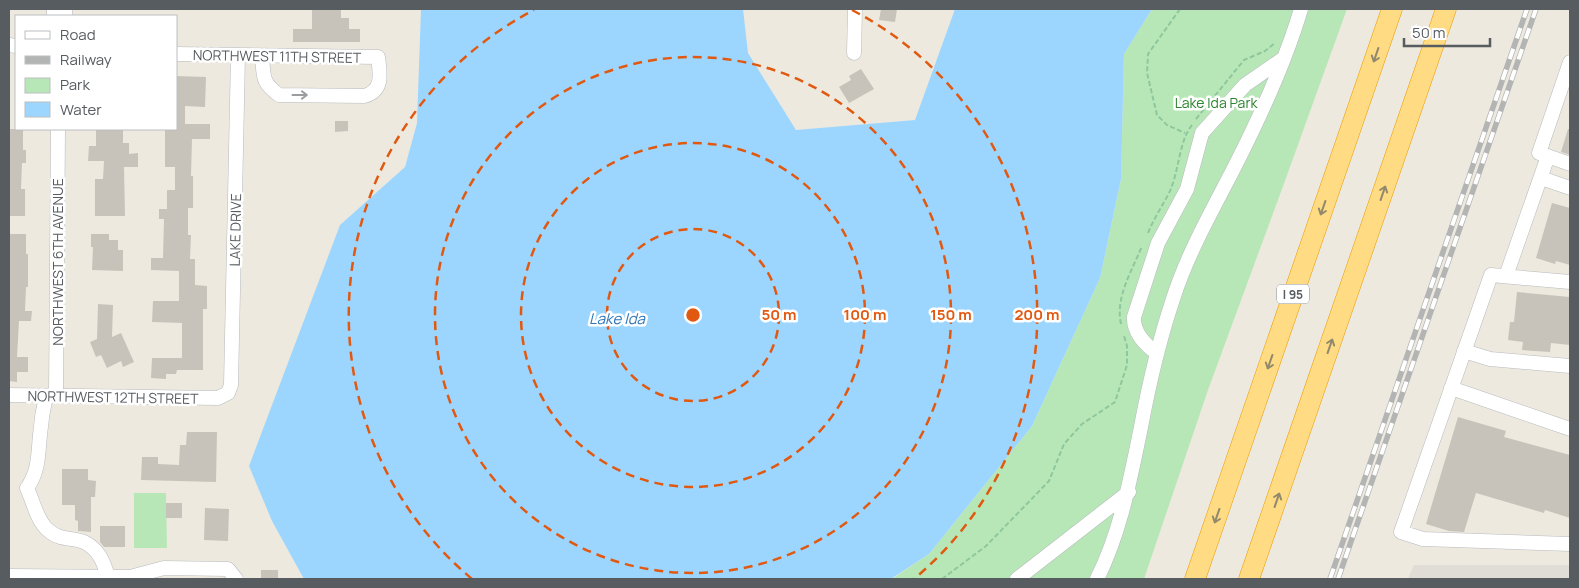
<svg xmlns="http://www.w3.org/2000/svg" width="1579" height="588" viewBox="0 0 1579 588" font-family="Manrope,sans-serif">
<style>
.industrial{fill:#e0dcd6}
.green{fill:#b8e7b7}
.water{fill:#9cd6ff}
.building{fill:#c7c3bb}
.lines{fill:none;stroke-linecap:round;stroke-linejoin:round}
.minor-casing{stroke:#b7babf;stroke-width:15}
.highway-casing{stroke:#eb9c00;stroke-width:21}
.path{stroke:#8ec79d;stroke-width:2;stroke-dasharray:5 2.5;stroke-linecap:butt}
.minor{stroke:#fff;stroke-width:14}
.highway{stroke:#ffdc83;stroke-width:20}
.rail-casing{stroke:#b3b4b4;stroke-width:5.5}
.rail{stroke:#fff;stroke-width:4;stroke-dasharray:11;stroke-linecap:butt}
.oneway{stroke:#92896d}
.oneway2{stroke:#9a9da0}
.ring{fill:none;stroke:#e15910;stroke-width:2.5;stroke-dasharray:9 6}
.labels{text-anchor:middle;dominant-baseline:central;stroke-width:5;stroke-linejoin:round;paint-order:stroke}
.shield{fill:#fff;stroke:#898d90;stroke-width:1}
.shield-label{font-size:12px;font-weight:bold;fill:#575c61}
.street-label{font-size:14px;fill:#575c61;stroke:#fff}
.park-label{font-size:14px;fill:#2c852e;stroke:#fff}
.water-label{font-size:15px;font-style:italic;fill:#3077ba;stroke:#fff}
.centre{fill:#e15910;stroke:#fff;stroke-width:2.5}
.ring-label{font-size:15px;text-anchor:middle;font-weight:bold;fill:#e15910;stroke:#fff;stroke-width:5;stroke-linejoin:round;paint-order:stroke}
</style>
<rect width="100%" height="100%" fill="#ede9de"/>
<!-- industrial -->
<path class="industrial" d="M 1414,565 L 1570,565 L 1570,579 L 1408,579 Z"/>
<!-- green -->
<path class="green" d="M 1152,9 L 1347,9 L 1282,189 L 1208,390 L 1144,579 L 892,579 L 929,554 L 1032,426 L 1100,278 L 1121,179 L 1124,54 Z
M 134,493 L 166,493 L 167,548 L 134,548 Z"/>
<!-- water -->
<path class="water" d="M 421,9 L 743,9 L 748,53 L 796,130 L 915,120 L 955,9 L 1152,9 L 1124,54 L 1121,179 L 1100,278 L 1032,426 L 929,554 L 891,579 L 304,579 L 272,521 L 249,466 L 340,225 L 405,167 L 417,123 Z"/>
<!-- building -->
<path class="building" d="M 312,9 L 341,9 L 341,18 L 349,18 L 349,29 L 360,29 L 360,42 L 293,42 L 293,29 L 312,29 Z
M 881,9 L 897,9 L 895,22 L 879,20 Z
M 861,69 L 874,89 L 849,103 L 839,87 L 851,80 L 849,76 Z
M 176,76 L 206,77 L 205,107 L 185,106 L 185,124 L 210,124 L 210,139 L 192,139 L 191,176 L 193,176 L 193,208 L 188,208 L 188,235 L 191,235 L 190,259 L 195,259 L 195,285 L 207,286 L 207,309 L 203,309 L 203,370 L 177,370 L 176,374 L 166,374 L 166,379 L 151,378 L 152,358 L 182,358 L 182,323 L 152,322 L 153,301 L 179,301 L 179,271 L 151,270 L 151,258 L 163,258 L 164,219 L 159,219 L 159,209 L 167,209 L 167,190 L 175,190 L 175,167 L 165,167 L 165,129 L 176,129 Z
M 335,121 L 348,121 L 348,131 L 335,132 Z
M 9,129 L 23,129 L 23,150 L 26,150 L 26,163 L 22,163 L 21,189 L 25,189 L 25,216 L 9,216 Z
M 96,129 L 123,129 L 123,143 L 129,143 L 129,154 L 138,153 L 138,167 L 124,167 L 125,216 L 95,216 L 95,179 L 103,179 L 104,161 L 88,161 L 89,146 L 96,146 Z
M 1568,129 L 1570,129 L 1570,155 L 1561,152 Z
M 1552,203 L 1570,208 L 1570,265 L 1556,261 L 1555,264 L 1536,258 Z
M 9,234 L 26,234 L 26,254 L 28,254 L 28,287 L 26,287 L 25,311 L 32,311 L 31,321 L 19,321 L 17,357 L 28,357 L 28,372 L 17,372 L 17,382 L 9,381 Z
M 91,234 L 109,234 L 109,240 L 118,240 L 118,250 L 123,250 L 123,271 L 92,270 L 93,247 L 91,247 Z
M 1517,292 L 1570,297 L 1570,345 L 1551,343 L 1550,352 L 1522,350 L 1523,342 L 1508,340 L 1510,322 L 1514,322 Z
M 98,304 L 113,305 L 112,337 L 121,333 L 134,362 L 123,367 L 121,361 L 107,368 L 101,355 L 96,357 L 90,342 L 97,339 Z
M 1458,417 L 1506,431 L 1504,437 L 1570,455 L 1570,518 L 1545,510 L 1544,513 L 1476,493 L 1464,532 L 1449,531 L 1426,524 Z
M 187,432 L 217,432 L 216,482 L 141,480 L 142,457 L 158,457 L 158,464 L 179,465 L 180,445 L 186,445 Z
M 62,469 L 88,469 L 88,480 L 96,481 L 95,497 L 91,497 L 91,532 L 78,531 L 78,521 L 75,520 L 75,505 L 62,505 Z
M 166,503 L 182,503 L 182,518 L 166,518 Z
M 205,508 L 229,509 L 228,541 L 204,540 Z
M 100,526 L 125,526 L 125,547 L 104,547 L 100,542 Z
M 261,570 L 278,570 L 278,579 L 261,579 Z"/>
<g class="lines">
<!-- minor casing -->
<g class="minor-casing">
<path id="minor" d="M 54,16 L 54,9
M 65,16 L 65,9
M 9,45 L 16,46
M 854,53 L 855,9
M 176,54 L 378,57 C 380,73 384,91 364,96 L 279,95 C 261,82 264,76 262,56
M 1570,62 L 1539,153 L 1570,164
M 1541,178 L 1570,188
M 1506,276 L 1548,156
M 1570,282 L 1491,275 L 1401,532 L 1423,539 L 1570,544
M 1464,351 L 1490,359 L 1570,366
M 1157,353 C 1145,345 1133,332 1134,317 L 1158,243 L 1187,189 L 1202,133 L 1245,85 L 1284,58
M 1451,388 L 1570,429
M 9,395 L 218,398 L 228,393 L 231,385 L 238,55
M 46,396 C 43,409 41,422 40,435 C 38,455 39,471 27,488 C 33,501 37,521 48,530 C 60,541 71,537 84,542 C 99,549 104,563 108,577
M 56,396 L 58,129
M 9,576 L 130,577 L 164,568 L 228,569 L 236,579
M 1017,579 L 1129,492
M 1097,579 C 1121,531 1130,480 1141,427 C 1149,384 1159,341 1173,299 C 1188,252 1213,209 1235,166 C 1261,115 1285,63 1301,9"/>
</g>
<!-- highway casing -->
<g class="highway-casing">
<path id="highway" d="M 1195,579 L 1392,9
M 1249,579 L 1446,9"/>
</g>
<!-- path -->
<path class="path" d="M 1180,9 L 1148,54 L 1147,73 L 1157,115 L 1167,125 L 1185,133
M 1196,119 L 1244,60 L 1265,51 L 1275,43
M 1148,233 C 1154,218 1163,205 1170,191 C 1179,171 1179,141 1192,125
M 1121,324 C 1115,297 1132,271 1142,246
M 942,579 L 986,546 L 1049,481 L 1064,444 L 1082,424 L 1115,402 L 1127,365 L 1127,346 L 1124,336"/>
<!-- minor -->
<use href="#minor" class="minor"/>
<!-- highway -->
<use href="#highway" class="highway"/>
<!-- rail casing -->
<g class="rail-casing">
<path id="rail" d="M 1330,579 L 1527,9
M 1338,579 L 1536,9"/>
</g>
<!-- rail -->
<use href="#rail" class="rail"/>
</g>
<!-- one-way arrows -->
<defs><path id="oneway-shaft" d="M-6 0H5M1.5-3L5.5 0L1.5 3" fill="none" stroke-width="1.6" stroke-linecap="round" stroke-linejoin="round" transform="scale(1.25)"/></defs>
<g class="oneway">
<use href="#oneway-shaft" transform="translate(1376 55) rotate(109)"/>
<use href="#oneway-shaft" transform="translate(1383 193) rotate(-71)"/>
<use href="#oneway-shaft" transform="translate(1323 208) rotate(109)"/>
<use href="#oneway-shaft" transform="translate(1330 346) rotate(-71)"/>
<use href="#oneway-shaft" transform="translate(1270 362) rotate(109)"/>
<use href="#oneway-shaft" transform="translate(1277 500) rotate(-71)"/>
<use href="#oneway-shaft" transform="translate(1217 516) rotate(109)"/>
</g>
<use class="oneway2" href="#oneway-shaft" transform="translate(300 95)"/>
<!-- distance rings -->
<g class="ring">
<circle cx="693" cy="315" r="86"/>
<circle cx="693" cy="315" r="172"/>
<circle cx="693" cy="315" r="258"/>
<path d="M472 579A344 344 0 0 1 534 10M852 10A344 344 0 0 1 914 579"/>
</g>
<g class="labels">
<!-- shield labels -->
<rect class="shield" x="1277" y="284.5" width="32" height="19" rx="4"/>
<g class="shield-label">
<text x="1293" y="294">I 95</text>
</g>
<!-- street labels -->
<g class="street-label">
<text transform="translate(277 56) rotate(1)">NORTHWEST 11TH STREET</text>
<text transform="translate(235 230) rotate(-89)">LAKE DRIVE</text>
<text transform="translate(57 262) rotate(-90)">NORTHWEST 6TH AVENUE</text>
<text transform="translate(113 397) rotate(1)">NORTHWEST 12TH STREET</text>
</g>
<!-- park labels -->
<g class="park-label">
<text x="1216" y="102">Lake Ida Park</text>
</g>
<!-- water labels -->
<g class="water-label">
<text x="617" y="318">Lake Ida</text>
</g>
</g>
<circle cx="693" cy="315" r="8" class="centre"/>
<g class="ring-label">
<text x="779" y="320">50 m</text>
<text x="865" y="320">100 m</text>
<text x="951" y="320">150 m</text>
<text x="1037" y="320">200 m</text>
</g>
<!-- border -->
<rect width="1579" height="588" fill="none" stroke="#575c61" stroke-width="20"/>
<!-- legend -->
<rect x="15" y="15" width="162" height="115" fill="#ffffff" stroke="#bcbec0"/>
<rect x="25" y="31" width="25" height="8" fill="#ffffff" stroke="#bcbec0"/>
<text x="60" y="40" font-size="15" fill="#575c61">Road</text>
<rect x="25" y="56" width="25" height="8" fill="#b3b4b4" stroke="#bcbec0"/>
<text x="60" y="65" font-size="15" fill="#575c61">Railway</text>
<rect x="25" y="78" width="25" height="15" fill="#b8e7b7" stroke="#bcbec0"/>
<text x="60" y="90" font-size="15" fill="#575c61">Park</text>
<rect x="25" y="102" width="25" height="15" fill="#9cd6ff" stroke="#bcbec0"/>
<text x="60" y="115" font-size="15" fill="#575c61">Water</text>
<!-- scale -->
<path d="M1404 38v8h86v-8" fill="none" stroke="#575c61" stroke-width="2.5"/>
<text x="1412" y="38" font-size="15" fill="#575c61" stroke="#ffffff" stroke-width="4" paint-order="stroke">50 m</text>
</svg>
